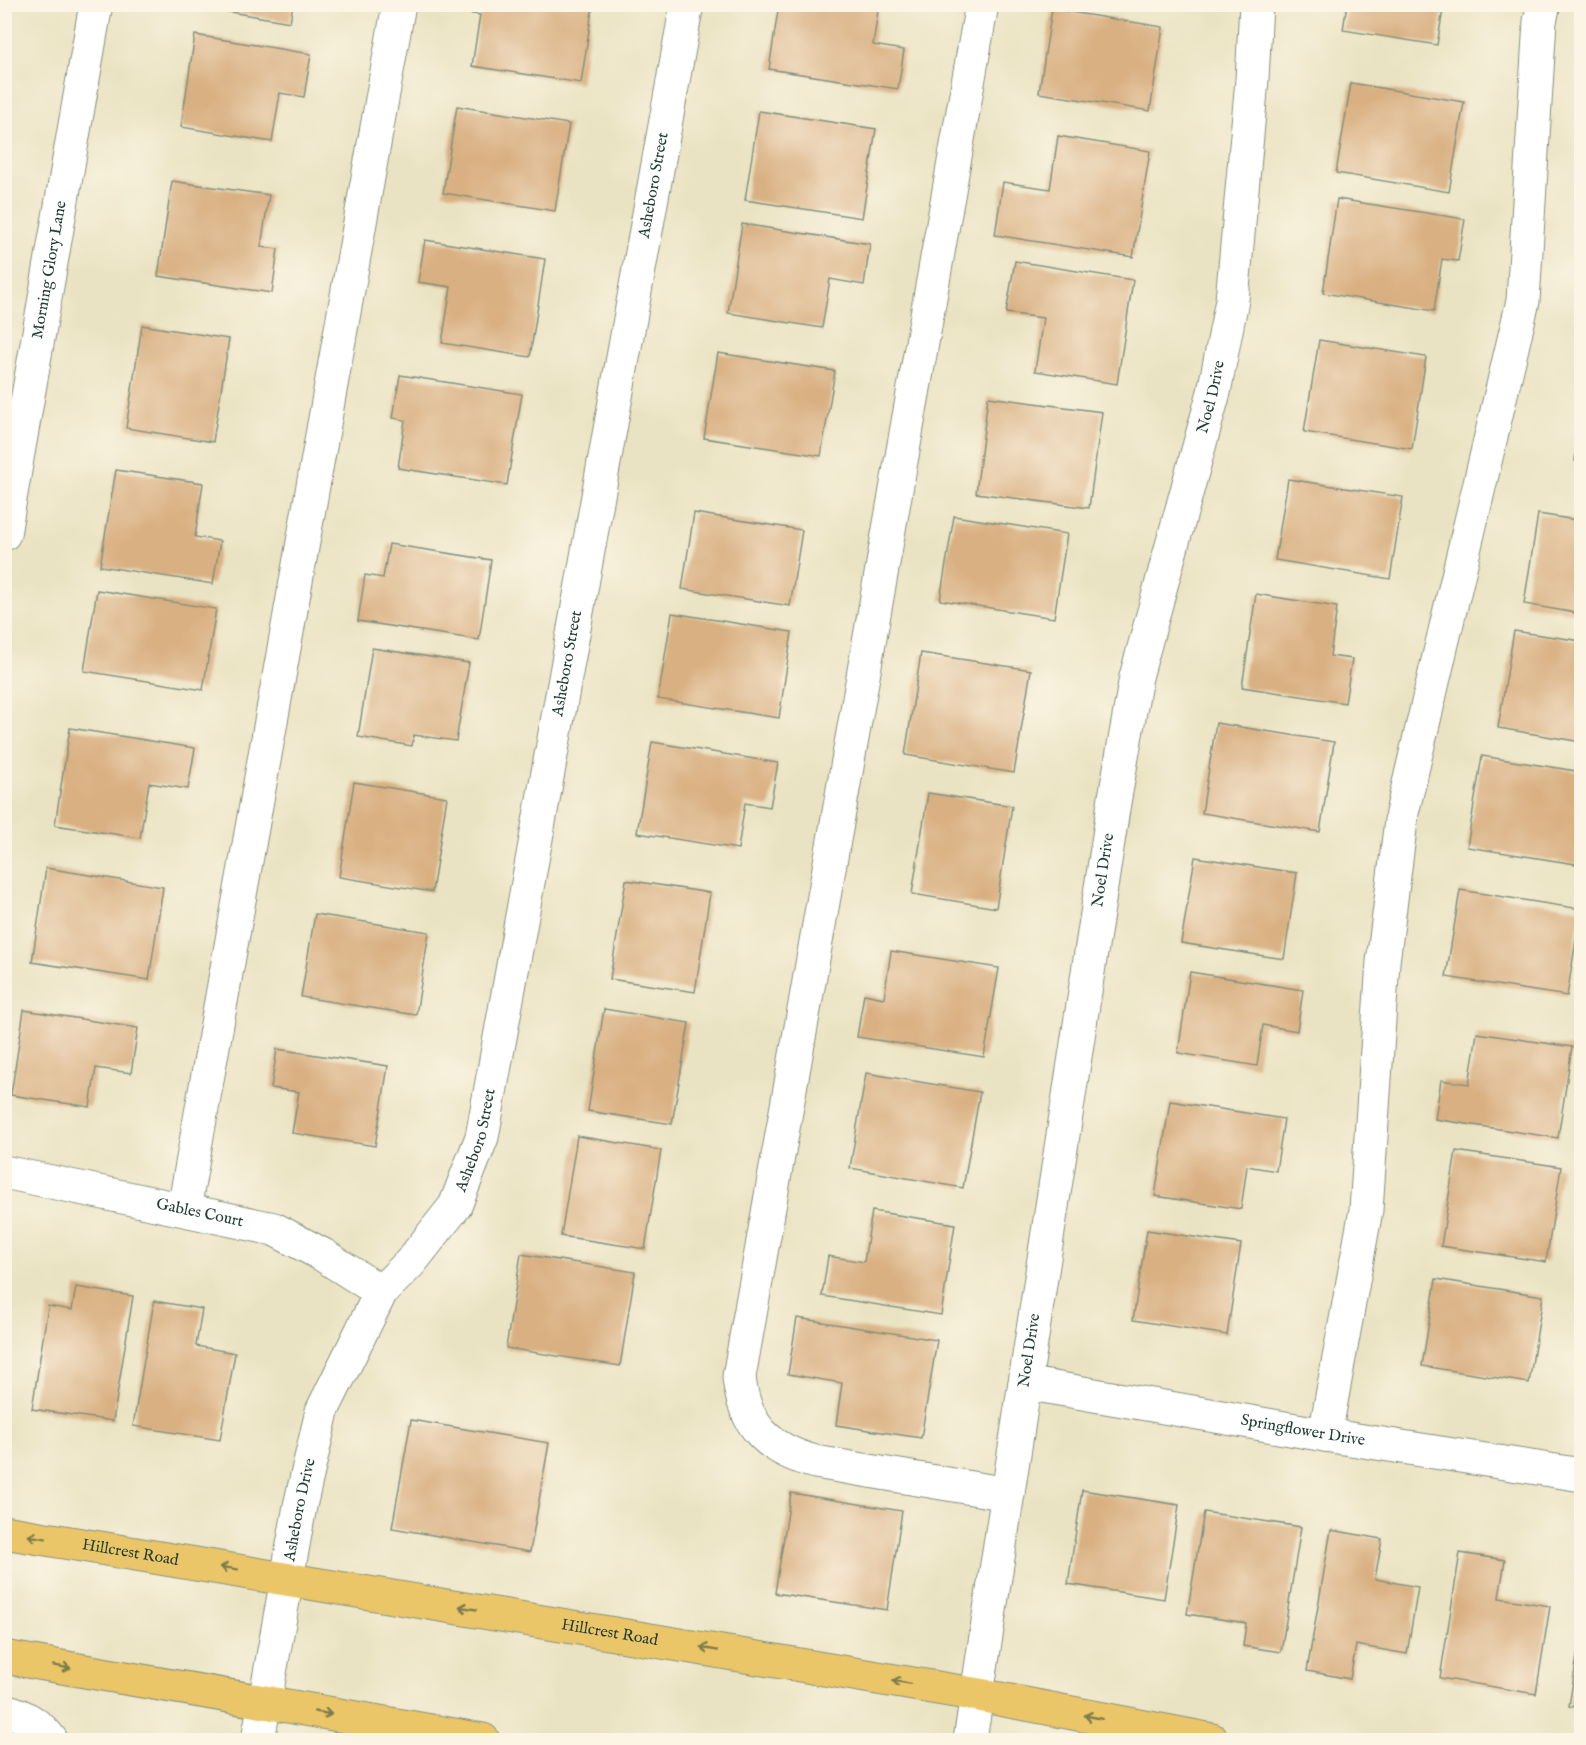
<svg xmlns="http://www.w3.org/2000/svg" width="1586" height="1745" viewBox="0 0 1586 1745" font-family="'IM FELL English',serif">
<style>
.building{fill:#d9b082}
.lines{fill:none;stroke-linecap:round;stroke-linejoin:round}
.minor-casing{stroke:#84907c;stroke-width:35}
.major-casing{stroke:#84907c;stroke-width:35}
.minor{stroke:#fff;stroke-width:33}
.major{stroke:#ebc669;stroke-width:33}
.oneway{stroke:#7b7b4c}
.labels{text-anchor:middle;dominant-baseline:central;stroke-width:4.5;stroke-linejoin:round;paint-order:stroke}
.street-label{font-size:16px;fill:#1f3d34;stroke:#fcf5e5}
</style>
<rect width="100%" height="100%" fill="#fcf5e5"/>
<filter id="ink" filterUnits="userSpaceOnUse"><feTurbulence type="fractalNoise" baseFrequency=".0167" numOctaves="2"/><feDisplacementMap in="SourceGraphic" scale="12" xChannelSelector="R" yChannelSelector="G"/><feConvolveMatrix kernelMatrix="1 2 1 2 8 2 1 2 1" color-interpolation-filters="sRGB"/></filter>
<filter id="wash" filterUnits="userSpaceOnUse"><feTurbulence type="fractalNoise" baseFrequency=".008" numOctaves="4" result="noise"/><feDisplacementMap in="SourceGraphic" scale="24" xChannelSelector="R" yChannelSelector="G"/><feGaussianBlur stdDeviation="1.35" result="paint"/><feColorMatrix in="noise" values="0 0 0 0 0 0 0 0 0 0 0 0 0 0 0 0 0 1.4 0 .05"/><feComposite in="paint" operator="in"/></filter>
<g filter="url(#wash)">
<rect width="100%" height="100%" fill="#eae3c3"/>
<g id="blocks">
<!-- building -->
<path class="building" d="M 200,4 L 293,4 L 290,22 L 200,7 Z
M 468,4 L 593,4 L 581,83 L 472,66 L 480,15 L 467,13 Z
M 779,4 L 879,4 L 873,45 L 904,50 L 898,89 L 769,69 Z
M 1347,4 L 1444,4 L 1437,45 L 1343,30 Z
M 1052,9 L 1163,27 L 1150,111 L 1039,93 Z
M 195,35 L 311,54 L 304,97 L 280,93 L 272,142 L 181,127 Z
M 1351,83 L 1464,102 L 1449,192 L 1336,173 Z
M 457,106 L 569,124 L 555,211 L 443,193 Z
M 759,111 L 876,129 L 862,218 L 745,200 Z
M 4,123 L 11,124 L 6,156 L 4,156 Z
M 1058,136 L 1150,151 L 1133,257 L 995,235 L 1003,182 L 1050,189 Z
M 172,181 L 269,195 L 261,247 L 278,249 L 272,293 L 158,276 Z
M 1337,199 L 1465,219 L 1458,261 L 1442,259 L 1434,311 L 1323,293 Z
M 742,224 L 870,244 L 864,285 L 830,279 L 822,328 L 728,313 Z
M 425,240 L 545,259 L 530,357 L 442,343 L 451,287 L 418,282 Z
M 1015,261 L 1133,280 L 1117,384 L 1035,371 L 1043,318 L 1006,313 Z
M 142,325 L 229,339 L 213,442 L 126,428 Z
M 1319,340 L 1426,357 L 1412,449 L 1304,432 Z
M 718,353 L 835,371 L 821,456 L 704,438 Z
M 400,375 L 522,394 L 507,485 L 398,468 L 405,420 L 393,418 Z
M 988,397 L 1102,412 L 1089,508 L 976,493 Z
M 1580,427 L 1582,427 L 1582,462 L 1575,461 Z
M 116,470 L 203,483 L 195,537 L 220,541 L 213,584 L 100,566 Z
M 1288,479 L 1403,497 L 1390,579 L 1275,560 Z
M 694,513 L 802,530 L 790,606 L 682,589 Z
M 1538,514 L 1582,521 L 1582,614 L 1524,604 Z
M 954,516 L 1067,534 L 1054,618 L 940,600 Z
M 389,544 L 491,560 L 479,640 L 358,621 L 365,575 L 383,578 Z
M 97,590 L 216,609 L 203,690 L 84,671 Z
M 1256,594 L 1337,607 L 1330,656 L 1352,659 L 1345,703 L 1242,687 Z
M 672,613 L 792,632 L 779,718 L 658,699 Z
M 1514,631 L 1582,641 L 1582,742 L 1498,728 Z
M 372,648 L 469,663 L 456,741 L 414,735 L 412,746 L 358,737 Z
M 921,653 L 1031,670 L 1014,773 L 905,755 Z
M 1216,723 L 1334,742 L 1320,832 L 1202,813 Z
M 70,728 L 195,748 L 188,789 L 149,783 L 140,838 L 55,825 Z
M 652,742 L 778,763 L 770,807 L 745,803 L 738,849 L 637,833 Z
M 1482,756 L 1582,772 L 1582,865 L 1467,847 Z
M 354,782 L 447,797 L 432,892 L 339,877 Z
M 928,793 L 1012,806 L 996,908 L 912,894 Z
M 1195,857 L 1297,873 L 1284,959 L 1181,943 Z
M 46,868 L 163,887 L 149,980 L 32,962 Z
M 626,880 L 710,893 L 695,992 L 610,979 Z
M 1460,890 L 1581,909 L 1567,996 L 1446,977 Z
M 315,914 L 429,932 L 416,1015 L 301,997 Z
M 891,951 L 999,968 L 984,1057 L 857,1037 L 864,994 L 884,998 Z
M 1190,972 L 1303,990 L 1297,1031 L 1263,1025 L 1257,1066 L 1178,1053 Z
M 604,1009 L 689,1023 L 672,1124 L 588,1111 Z
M 24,1010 L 138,1028 L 131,1073 L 96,1068 L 90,1107 L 11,1095 Z
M 1477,1033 L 1572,1047 L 1558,1138 L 1435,1119 L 1441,1080 L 1469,1084 Z
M 277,1049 L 388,1066 L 375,1146 L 292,1133 L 299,1092 L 271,1088 Z
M 866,1073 L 980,1092 L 963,1188 L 850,1168 Z
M 1170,1101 L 1284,1119 L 1276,1171 L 1247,1166 L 1241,1209 L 1155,1196 Z
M 577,1136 L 661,1150 L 645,1249 L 561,1236 Z
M 1456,1151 L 1561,1167 L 1546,1262 L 1441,1246 Z
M 872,1211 L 955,1224 L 941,1315 L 822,1296 L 828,1256 L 864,1262 Z
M 1147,1230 L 1241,1244 L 1227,1335 L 1133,1320 Z
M 521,1254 L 635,1272 L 620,1366 L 506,1348 Z
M 1436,1279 L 1543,1296 L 1529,1383 L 1422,1366 Z
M 76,1287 L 133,1296 L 113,1421 L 32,1409 L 48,1306 L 72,1310 Z
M 154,1301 L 202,1309 L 196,1346 L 235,1353 L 220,1440 L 133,1426 Z
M 797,1318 L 937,1340 L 921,1438 L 836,1425 L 842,1383 L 788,1374 Z
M 411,1420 L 549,1443 L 530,1552 L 392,1528 Z
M 1082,1490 L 1179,1505 L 1164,1599 L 1068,1584 Z
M 791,1493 L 902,1511 L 887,1610 L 775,1593 Z
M 1204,1512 L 1301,1527 L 1281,1652 L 1243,1646 L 1246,1623 L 1187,1614 Z
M 1331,1530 L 1382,1539 L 1375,1579 L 1418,1587 L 1407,1654 L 1356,1645 L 1350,1679 L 1307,1671 Z
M 1460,1553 L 1505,1560 L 1499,1598 L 1550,1606 L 1536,1694 L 1440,1678 Z
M 1580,1638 L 1582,1638 L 1582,1708 L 1569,1706 Z"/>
</g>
</g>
<g filter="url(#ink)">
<use href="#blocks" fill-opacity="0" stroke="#84907c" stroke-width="1.5"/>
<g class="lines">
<!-- minor casing -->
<g class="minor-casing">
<g id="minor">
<path d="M 982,4 L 739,1377 C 744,1426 768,1449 815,1462 L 1008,1494"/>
<path id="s1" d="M 4,534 L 96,4"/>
<path id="s2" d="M 4,1172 L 274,1229 L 323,1255 L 381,1292"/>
<path d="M 184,1209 L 399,4"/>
<path id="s3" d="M 1025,1383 L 1325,1435 L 1582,1475"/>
<path d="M 1325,1435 L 1366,1210 L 1383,962 L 1402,813 L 1523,301 L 1540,21 L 1544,4"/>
<path d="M 4,1710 C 23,1715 40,1725 51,1740"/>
<path id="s4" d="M 258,1740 L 300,1506 L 322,1411 L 381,1292 L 410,1263 L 455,1206 L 482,1137 L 687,4"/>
<path id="s5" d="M 970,1740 L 1114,803 L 1136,677 L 1214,392 L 1232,300 L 1252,80 L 1256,4"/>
</g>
</g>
<!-- major casing -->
<g class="major-casing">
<g id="major">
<path id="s6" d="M 4,1532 L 979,1695 L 1212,1740"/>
<path d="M 4,1657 L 483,1740"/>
</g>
</g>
<!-- minor -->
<use href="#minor" class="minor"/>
<!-- major -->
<use href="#major" class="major"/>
</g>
<!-- one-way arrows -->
<defs><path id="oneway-shaft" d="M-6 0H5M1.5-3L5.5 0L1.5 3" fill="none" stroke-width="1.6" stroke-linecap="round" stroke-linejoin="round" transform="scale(1.5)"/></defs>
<g class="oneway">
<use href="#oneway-shaft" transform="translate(37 1537) rotate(-171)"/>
<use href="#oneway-shaft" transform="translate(229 1568) rotate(-171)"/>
<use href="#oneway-shaft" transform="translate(468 1608) rotate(-170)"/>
<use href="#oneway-shaft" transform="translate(709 1649) rotate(-170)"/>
<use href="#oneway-shaft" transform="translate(62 1667) rotate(10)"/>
<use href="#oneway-shaft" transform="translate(901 1682) rotate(-170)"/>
<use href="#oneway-shaft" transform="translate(323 1713) rotate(10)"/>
<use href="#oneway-shaft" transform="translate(1093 1717) rotate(-169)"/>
</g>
</g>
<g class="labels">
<!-- street labels -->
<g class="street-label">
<text stroke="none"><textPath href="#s4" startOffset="1623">Asheboro Street</textPath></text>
<text stroke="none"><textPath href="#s1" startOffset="268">Morning Glory Lane</textPath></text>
<text stroke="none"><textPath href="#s5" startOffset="1366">Noel Drive</textPath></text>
<text stroke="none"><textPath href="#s4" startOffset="1137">Asheboro Street</textPath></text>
<text stroke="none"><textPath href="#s5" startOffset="880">Noel Drive</textPath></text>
<text stroke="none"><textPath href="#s4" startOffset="651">Asheboro Street</textPath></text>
<text stroke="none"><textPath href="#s2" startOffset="200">Gables Court</textPath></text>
<text stroke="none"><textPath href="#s5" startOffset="394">Noel Drive</textPath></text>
<text stroke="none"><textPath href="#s3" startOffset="282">Springflower Drive</textPath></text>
<text stroke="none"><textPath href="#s4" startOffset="234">Asheboro Drive</textPath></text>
<text stroke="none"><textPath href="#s6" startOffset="128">Hillcrest Road</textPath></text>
<text stroke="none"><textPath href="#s6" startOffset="614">Hillcrest Road</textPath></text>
</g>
</g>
<!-- margin -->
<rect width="1586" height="1745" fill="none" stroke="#fcf5e5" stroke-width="24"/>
</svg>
